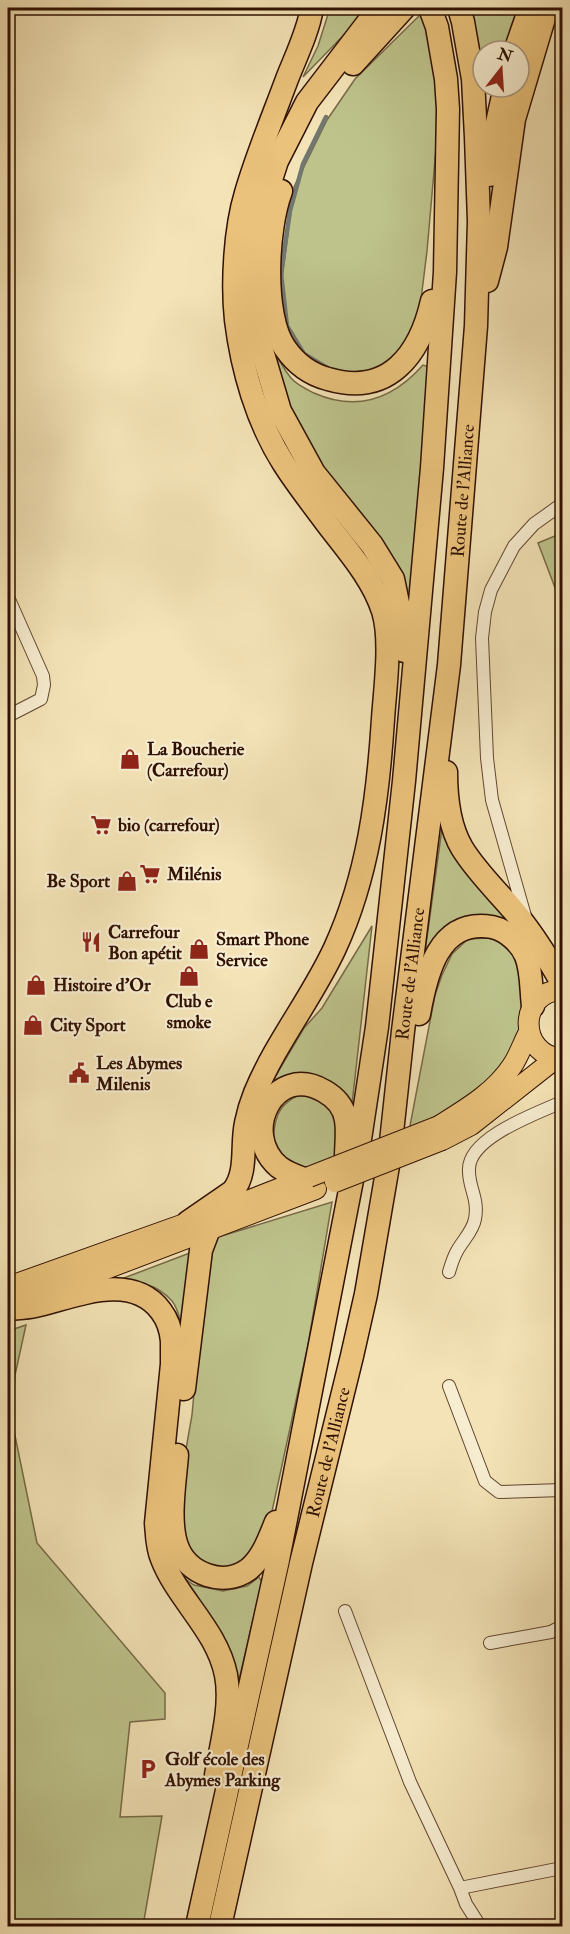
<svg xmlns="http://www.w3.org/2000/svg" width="570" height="1934" viewBox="0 0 570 1934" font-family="'IM FELL Double Pica',serif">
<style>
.green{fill:#bec38c;stroke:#776a47;stroke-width:1.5}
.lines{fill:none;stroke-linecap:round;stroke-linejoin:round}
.stream{stroke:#72776f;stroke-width:4.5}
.street-casing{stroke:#61452f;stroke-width:14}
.primary-casing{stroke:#301002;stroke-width:22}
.highway-casing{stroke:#301002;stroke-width:25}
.street{stroke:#f7edd0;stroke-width:12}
.primary{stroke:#eac27b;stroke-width:20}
.highway{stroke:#eac27b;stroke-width:22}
.primary-bridge-casing{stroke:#301002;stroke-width:22;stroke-linecap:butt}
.primary-bridge{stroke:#eac27b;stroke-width:20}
.labels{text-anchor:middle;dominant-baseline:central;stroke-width:4.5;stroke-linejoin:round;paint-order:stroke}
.street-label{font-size:18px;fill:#301002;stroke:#f7edd0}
.poi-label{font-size:18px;font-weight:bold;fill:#301002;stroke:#f7edd0;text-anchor:start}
</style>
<rect width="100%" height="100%" fill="#f3e3b6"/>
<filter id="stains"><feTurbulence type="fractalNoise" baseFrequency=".00333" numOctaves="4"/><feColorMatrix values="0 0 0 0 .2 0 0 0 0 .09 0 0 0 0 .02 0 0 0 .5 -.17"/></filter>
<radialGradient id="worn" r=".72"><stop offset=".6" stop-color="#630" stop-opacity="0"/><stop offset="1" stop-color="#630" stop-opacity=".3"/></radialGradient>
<!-- green -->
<path class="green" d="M 330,8 L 370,8 L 303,77 L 318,46 Z
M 471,8 L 518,8 L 504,51 L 483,51 L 483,70 Z
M 422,13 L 431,37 L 436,85 L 438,126 L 427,251 L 417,332 L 390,368 L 347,379 L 300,356 L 287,332 L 280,295 L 294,187 L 327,120 L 355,79 Z
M 267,337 C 274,351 281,366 291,378 C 297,385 306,389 314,393 C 357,412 393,399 423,365 L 429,367 L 410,608 L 311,454 L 289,411 Z
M 562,533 L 562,606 L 538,543 Z
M 443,821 L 526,941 L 489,918 L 423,967 Z
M 372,926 L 351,1113 L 272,1082 L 304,1028 L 322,1008 Z
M 488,938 L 507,943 L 518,954 L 526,1000 L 519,1024 L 519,1039 L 510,1065 L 451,1112 L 409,1131 L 435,995 L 442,975 L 452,954 L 468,939 Z
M 303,1093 L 333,1108 L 339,1119 L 336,1159 L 293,1172 L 273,1150 C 274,1122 274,1105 303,1093 Z
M 332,1202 L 308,1345 L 271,1516 L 244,1566 L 208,1570 L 183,1541 L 179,1521 L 186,1449 L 192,1415 L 205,1271 L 215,1238 Z
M 195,1251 L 181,1323 C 179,1316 177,1307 172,1301 C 158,1285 136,1279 116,1281 Z
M 26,1325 L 15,1375 L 12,1421 L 37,1543 L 165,1693 L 165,1719 L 130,1722 L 120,1817 L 162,1816 L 143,1926 L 8,1926 L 8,1331 Z
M 175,1572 L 194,1585 L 223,1591 L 247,1586 L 259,1577 L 262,1582 L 238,1684 Z"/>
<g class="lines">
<!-- stream -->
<path class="stream" d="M 326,117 L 303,164 L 290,211 L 281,273 L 287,326 L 304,354 L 329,369"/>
<!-- street casing -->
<g class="street-casing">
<path id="street" d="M 8,597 L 43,676 L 44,685 L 41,699 L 8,716
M 525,916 L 492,800 L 487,758 L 482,638 L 485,612 L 491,590 L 514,546 L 534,524 L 562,504
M 449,1272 C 451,1265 453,1258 457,1251 C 463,1240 473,1231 475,1219 C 479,1198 468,1187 469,1169 C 469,1137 538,1113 562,1102
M 449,1386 L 485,1481 L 499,1492 L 562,1490
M 345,1611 L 410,1782 L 460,1888 L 466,1904 L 480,1926
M 490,1643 L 551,1632 L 562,1626
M 460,1888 L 562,1868"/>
</g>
<!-- primary casing -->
<g class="primary-casing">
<path id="primary" d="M 562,990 C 518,991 517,1055 562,1059
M 439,1126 C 466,1109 494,1093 512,1066 C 519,1056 523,1043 529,1032
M 442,1140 L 471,1125 L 555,1059
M 8,1287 L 232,1207 L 309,1177
M 24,1300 L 316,1189"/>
</g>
<!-- highway casing -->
<g class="highway-casing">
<g id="highway">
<path d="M 379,8 L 307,102 L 277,161 L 256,226 L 252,292 L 259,340 L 280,411 L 314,473 L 372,545 L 393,579 L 403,627 L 404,651"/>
<path d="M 515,51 L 530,8"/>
<path d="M 353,64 L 404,8"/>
<path d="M 489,175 L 493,141 L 505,87"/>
<path d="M 281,191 C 267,228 262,315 285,348 C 296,364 309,374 328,379 C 389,397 420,354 432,301"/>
<path d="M 487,281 L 496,247 L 514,119 L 547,8"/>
<path d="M 446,772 C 446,797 449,826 462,848 C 476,871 496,890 513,910 C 532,932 548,958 562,983"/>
<path d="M 419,1014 C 426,975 438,918 492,927 C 506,930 520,942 526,956 C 532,971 531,990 533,1006"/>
<path d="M 304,1179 C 296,1176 287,1173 279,1167 C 239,1133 274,1062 324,1091 C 335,1097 344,1107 346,1120 C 348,1132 346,1145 346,1157"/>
<path d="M 188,1222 L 233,1191 C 248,1172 241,1146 246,1123 C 248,1113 251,1103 255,1093 C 276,1042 312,998 335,948 C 368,876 378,798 383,719 C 385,689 392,640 383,611 C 372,577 346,549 325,521 C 311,502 296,483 284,464 C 257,422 242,369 236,320 C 232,283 235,229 246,193 C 257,155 273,117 287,79 C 296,56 308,32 312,8"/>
<path d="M 8,1309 C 17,1308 26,1308 35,1306 C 75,1297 131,1271 161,1311 C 167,1319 171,1330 172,1341 C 172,1349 172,1357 172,1364 L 156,1523 C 157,1535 157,1548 162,1559 C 178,1600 217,1630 226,1675 C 232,1706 221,1745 216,1775"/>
<path d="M 184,1389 L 201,1250 L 209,1229"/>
<path d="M 177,1455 C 175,1481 168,1521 177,1546 C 187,1574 224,1588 249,1569 C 263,1557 269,1539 276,1522"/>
<path d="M 197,1926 L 278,1560 L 360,1139 L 377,1027 L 404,781 L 432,468 L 445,272 L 448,109 L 446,79 L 437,27 L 430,8"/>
<path id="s1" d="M 220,1926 L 301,1563 L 352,1356 L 366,1294 L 389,1160 L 403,1031 L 449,665 L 476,326 L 479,221 L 476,137 L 473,79 L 463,22 L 459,8"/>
</g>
</g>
<!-- street -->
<use href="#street" class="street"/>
<!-- primary -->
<use href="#primary" class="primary"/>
<!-- highway -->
<use href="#highway" class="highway"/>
<!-- primary-bridge casing -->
<g class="primary-bridge-casing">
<path id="primary-bridge" d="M 309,1177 L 439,1126
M 335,1182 L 442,1140"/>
</g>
<!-- primary-bridge -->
<use href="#primary-bridge" class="primary-bridge"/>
</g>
<!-- icons -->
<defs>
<g id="shop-bare" transform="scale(1.62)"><path d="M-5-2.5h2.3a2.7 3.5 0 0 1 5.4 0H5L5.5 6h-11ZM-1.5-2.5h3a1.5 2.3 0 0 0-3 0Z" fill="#8f2418" stroke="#f7edd0" stroke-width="2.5" paint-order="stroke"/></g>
<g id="supermarket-bare" transform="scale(1.62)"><path d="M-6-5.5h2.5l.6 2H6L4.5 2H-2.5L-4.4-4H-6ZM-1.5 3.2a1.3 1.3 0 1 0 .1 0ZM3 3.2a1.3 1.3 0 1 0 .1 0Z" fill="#8f2418" stroke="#f7edd0" stroke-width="2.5" paint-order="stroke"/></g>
<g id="restaurant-bare" transform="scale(1.62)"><path d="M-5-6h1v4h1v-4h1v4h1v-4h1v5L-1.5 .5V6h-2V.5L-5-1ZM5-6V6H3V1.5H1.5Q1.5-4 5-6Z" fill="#8f2418" stroke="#f7edd0" stroke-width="2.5" paint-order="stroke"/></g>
<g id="civic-bare" transform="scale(1.62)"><path d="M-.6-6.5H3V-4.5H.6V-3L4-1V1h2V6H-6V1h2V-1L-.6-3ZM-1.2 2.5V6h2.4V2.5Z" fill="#8f2418" stroke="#f7edd0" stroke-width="2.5" paint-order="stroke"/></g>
<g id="parking-bare" transform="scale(1.62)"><path d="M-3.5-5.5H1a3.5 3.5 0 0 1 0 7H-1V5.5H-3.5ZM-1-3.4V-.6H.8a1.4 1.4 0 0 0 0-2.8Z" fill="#8f2418" stroke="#f7edd0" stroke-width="2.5" paint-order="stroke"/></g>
</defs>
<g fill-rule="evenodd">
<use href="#shop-bare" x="130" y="759"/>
<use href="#supermarket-bare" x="101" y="825"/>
<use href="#supermarket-bare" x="150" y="874"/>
<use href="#shop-bare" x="127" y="881"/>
<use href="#restaurant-bare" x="91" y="942"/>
<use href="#shop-bare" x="199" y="949"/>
<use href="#shop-bare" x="189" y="976"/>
<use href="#shop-bare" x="36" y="985"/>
<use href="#shop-bare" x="33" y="1025"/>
<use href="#civic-bare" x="79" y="1073"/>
<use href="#parking-bare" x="148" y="1769"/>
</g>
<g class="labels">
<!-- street labels -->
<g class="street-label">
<text stroke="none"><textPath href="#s1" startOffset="1458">Route de l'Alliance</textPath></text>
<text stroke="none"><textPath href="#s1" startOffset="972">Route de l'Alliance</textPath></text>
<text stroke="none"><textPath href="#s1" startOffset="486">Route de l'Alliance</textPath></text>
</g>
<!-- poi labels -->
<g class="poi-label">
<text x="147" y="749">La Boucherie<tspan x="147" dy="21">(Carrefour)</tspan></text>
<text x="118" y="825">bio (carrefour)</text>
<text x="167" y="874">Milénis</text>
<text x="110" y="881" text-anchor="end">Be Sport</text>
<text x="108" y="932">Carrefour<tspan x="108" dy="21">Bon apétit</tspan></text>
<text x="216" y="939">Smart Phone<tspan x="216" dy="21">Service</tspan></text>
<text x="53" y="985">Histoire d'Or</text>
<text x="189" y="1001" text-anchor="middle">Club e<tspan x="189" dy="21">smoke</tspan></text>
<text x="50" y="1025">City Sport</text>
<text x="96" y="1063">Les Abymes<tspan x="96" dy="21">Milenis</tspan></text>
<text x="165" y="1759">Golf école des<tspan x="165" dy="21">Abymes Parking</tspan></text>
</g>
</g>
<!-- margin -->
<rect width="570" height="1934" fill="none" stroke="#f3e3b6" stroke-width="30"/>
<rect x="9" y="9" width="552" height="1916" fill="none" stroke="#301002" stroke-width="3"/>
<rect x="15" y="15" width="540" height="1904" fill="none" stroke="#301002" stroke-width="1.5"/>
<!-- north arrow -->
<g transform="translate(501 69) rotate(17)"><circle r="28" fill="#f7edd0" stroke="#a7957e" stroke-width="1.5"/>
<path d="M0-4.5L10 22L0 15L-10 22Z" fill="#8f2418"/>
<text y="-9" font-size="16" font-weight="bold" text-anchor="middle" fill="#301002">N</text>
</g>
<rect width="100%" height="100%" filter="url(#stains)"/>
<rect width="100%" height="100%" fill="url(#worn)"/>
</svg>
